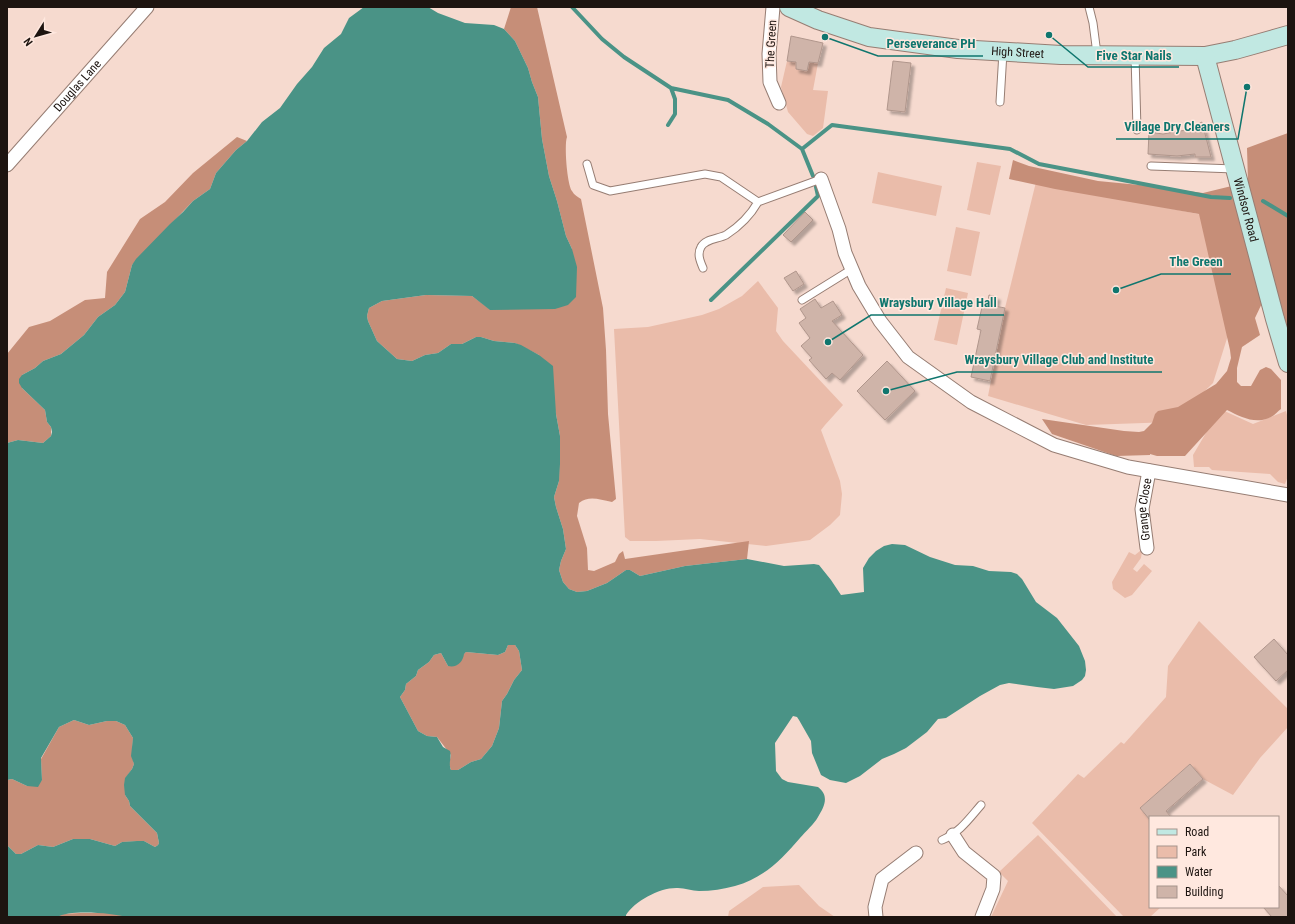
<svg xmlns="http://www.w3.org/2000/svg" width="1295" height="924" viewBox="0 0 1295 924" font-family="'Roboto Condensed',sans-serif">
<style>
.green{fill:#eabcaa}
.forest{fill:#c68e78}
.water{fill:#4a9386;fill-rule:evenodd}
.lines{fill:none;stroke-linecap:round;stroke-linejoin:round}
.stream{stroke:#4a9386;stroke-width:4}
.building{fill:#cfb4a9;stroke:#b0968c;filter:url(#shadow)}
.lane-casing{stroke:#967d73;stroke-width:9}
.street-casing{stroke:#967d73;stroke-width:15}
.secondary-casing{stroke:#967d73;stroke-width:20}
.lane{stroke:#fff;stroke-width:7}
.street{stroke:#fff;stroke-width:13}
.secondary{stroke:#c1e8e2;stroke-width:18}
.labels{text-anchor:middle;dominant-baseline:central;stroke-width:3;stroke-linejoin:round;paint-order:stroke}
.street-label{font-size:12px;fill:#1d1410;stroke:#ffe8df}
.leader{fill:none;stroke:#0f766e;stroke-width:1.5}
.callout-dot{fill:#0f766e;stroke:#ffe8df;stroke-width:1.5}
.callout-label{font-size:13px;text-anchor:middle;font-weight:bold;fill:#0f766e;stroke:#ffe8df;stroke-width:3;stroke-linejoin:round;paint-order:stroke}
</style>
<defs>
<filter id="shadow"><feDropShadow dx="3.5" dy="3.5" stdDeviation="1" flood-color="#0004"/></filter>
</defs>
<rect width="100%" height="100%" fill="#f6dacf"/>
<!-- green -->
<path class="green" d="M 787,61 L 796,62 L 807,71 L 809,62 L 818,63 L 813,90 L 828,91 L 823,128 L 813,136 L 807,134 L 788,112 L 781,87 Z
M 977,162 L 1001,166 L 990,215 L 967,210 Z
M 878,172 L 942,186 L 936,216 L 872,203 Z
M 1036,182 L 1203,215 L 1229,332 L 1213,383 L 1173,422 L 1086,425 L 988,396 L 1005,308 Z
M 956,227 L 980,232 L 971,276 L 947,271 Z
M 758,281 L 778,308 L 776,331 L 783,341 L 843,405 L 825,425 L 821,430 L 840,481 L 842,494 L 840,515 L 830,525 L 810,540 L 766,546 L 700,539 L 656,541 L 630,541 L 625,537 L 614,329 L 648,327 L 702,315 L 719,309 L 742,296 Z
M 946,288 L 968,293 L 957,345 L 934,340 Z
M 1220,409 L 1253,424 L 1286,411 L 1288,419 L 1288,476 L 1285,484 L 1278,482 L 1270,474 L 1212,470 L 1209,467 L 1194,467 L 1193,455 Z
M 1140,551 L 1142,552 L 1141,558 L 1133,569 L 1137,572 L 1144,564 L 1152,571 L 1132,595 L 1125,598 L 1113,589 L 1112,582 L 1129,552 L 1135,555 Z
M 1199,621 L 1288,709 L 1288,727 L 1260,758 L 1233,795 L 1203,779 L 1190,764 L 1140,808 L 1150,820 L 1150,907 L 1161,907 L 1150,917 L 1124,917 L 1032,823 L 1078,774 L 1084,778 L 1121,742 L 1124,744 L 1166,697 L 1168,666 Z
M 1038,835 L 1117,917 L 991,917 L 1008,881 L 999,872 Z
M 799,885 L 819,906 L 835,917 L 728,917 L 729,911 L 763,887 Z"/>
<!-- forest -->
<path class="forest" d="M 511,7 L 537,7 L 567,137 C 564,144 567,184 572,191 C 574,195 578,197 581,199 L 603,308 L 606,350 L 608,414 L 616,499 L 612,502 C 599,500 590,495 579,503 L 577,516 L 587,548 L 588,570 L 594,571 L 615,562 L 619,554 L 623,551 L 625,559 L 749,541 L 747,559 L 685,566 L 640,576 L 630,570 L 626,570 L 607,583 L 587,591 L 577,592 L 569,589 L 563,582 L 559,570 L 561,561 L 566,549 L 563,529 L 556,507 L 554,497 L 559,481 L 560,436 L 556,414 L 539,355 L 515,343 L 494,341 L 481,337 L 476,337 L 462,344 L 451,344 L 438,353 L 425,355 L 412,361 L 397,359 L 377,341 L 368,321 L 367,316 L 369,308 L 382,301 L 426,295 L 472,296 L 491,310 L 572,249 L 566,236 L 557,201 L 549,176 L 542,139 L 538,97 L 532,82 L 528,68 L 515,41 L 504,29 Z
M 1288,133 L 1288,337 L 1264,299 L 1255,318 L 1260,335 L 1242,347 L 1237,368 L 1237,382 L 1241,386 L 1251,386 L 1260,370 L 1266,367 L 1271,369 L 1281,380 L 1281,409 C 1278,411 1275,415 1271,417 C 1256,425 1241,417 1227,410 L 1185,456 L 1157,456 L 1150,454 L 1150,455 L 1116,456 L 1052,434 L 1042,419 L 1124,431 L 1139,432 L 1144,431 L 1152,423 L 1155,414 L 1158,411 L 1178,407 L 1216,384 L 1227,371 L 1231,358 L 1230,350 L 1199,214 L 1055,189 L 1009,179 L 1013,160 L 1029,166 L 1098,181 L 1150,186 L 1203,193 L 1248,182 L 1247,148 Z
M 237,137 L 247,141 L 236,150 L 216,173 L 210,189 L 193,201 L 132,265 L 125,292 L 115,305 L 98,317 L 84,335 L 61,354 L 43,361 L 35,368 L 22,375 L 22,388 L 45,410 L 47,422 L 51,427 L 51,436 L 43,443 L 18,440 L 7,443 L 7,354 L 29,327 L 50,321 L 85,300 L 105,298 L 107,272 L 140,219 L 165,202 L 193,173 Z
M 508,645 L 515,645 L 519,651 L 522,670 L 514,680 L 507,694 L 502,701 L 499,728 L 492,746 L 481,759 L 471,762 L 458,770 L 451,770 L 449,764 L 451,755 L 437,737 L 427,736 L 418,731 L 400,697 L 405,690 L 406,684 L 416,676 L 418,670 L 429,662 L 434,655 L 441,653 L 448,666 L 466,652 L 498,655 L 505,652 Z
M 74,720 L 89,725 L 107,721 L 116,721 L 125,725 L 133,738 L 132,756 L 134,764 L 132,769 L 125,779 L 125,795 L 129,801 L 130,806 L 157,833 L 159,843 L 158,845 L 155,847 L 144,841 L 122,842 L 115,846 L 90,839 L 73,839 L 53,847 L 38,845 L 21,854 L 16,854 L 7,845 L 7,780 L 12,779 L 27,786 L 42,780 L 41,759 L 59,727 Z
M 80,913 L 116,913 L 127,917 L 57,917 L 61,914 Z"/>
<!-- water -->
<path class="water" d="M 364,7 L 428,7 L 438,13 L 465,23 L 494,25 L 504,29 L 515,41 L 528,68 L 532,82 L 538,97 L 542,139 L 549,176 L 557,201 L 566,236 L 572,249 L 577,267 L 576,297 L 568,305 L 555,309 L 490,310 L 472,296 L 426,295 L 382,301 L 369,308 L 367,316 L 368,321 L 377,341 L 397,359 L 412,361 L 425,355 L 438,353 L 451,344 L 462,344 L 476,337 L 481,337 L 494,341 L 515,343 L 521,345 L 539,355 L 553,366 L 556,414 L 560,436 L 560,464 L 559,481 L 554,497 L 556,507 L 563,529 L 566,549 L 561,561 L 559,570 L 563,582 L 569,589 L 577,592 L 587,591 L 607,583 L 626,570 L 630,570 L 640,576 L 685,566 L 747,559 L 784,566 L 814,564 L 819,565 L 831,580 L 841,595 L 864,592 L 863,568 L 869,558 L 876,551 L 884,546 L 892,544 L 905,545 L 930,557 L 955,565 L 973,566 L 989,571 L 1011,572 L 1017,574 L 1022,579 L 1036,602 L 1057,618 L 1079,646 L 1085,661 L 1086,670 L 1085,676 L 1082,680 L 1073,686 L 1054,689 L 1037,687 L 1009,683 L 1000,685 L 980,696 L 946,718 L 938,719 L 927,732 L 906,748 L 894,754 L 882,759 L 860,776 L 846,783 L 830,780 L 821,775 L 812,753 L 811,741 L 799,720 L 797,717 L 793,716 L 775,743 L 776,771 L 782,779 L 788,782 L 818,787 C 830,796 824,807 818,817 C 814,824 806,831 800,838 C 782,859 764,878 735,886 C 724,889 711,891 699,891 C 692,891 685,888 678,888 C 660,887 635,901 626,915 L 626,917 L 127,917 C 114,913 69,909 57,917 L 7,917 L 7,845 L 16,854 L 21,854 L 38,845 L 53,847 L 73,839 L 90,839 L 115,846 L 122,842 L 137,841 L 144,841 L 155,847 L 158,845 L 159,843 L 157,833 L 130,806 L 129,801 L 125,795 L 124,785 L 125,778 L 132,769 L 134,764 L 131,756 L 133,738 L 125,725 L 116,721 L 107,721 L 89,725 L 74,720 L 59,727 L 41,758 L 42,780 L 38,787 L 27,786 L 12,779 L 7,780 L 7,443 L 18,440 L 43,443 L 51,436 L 52,432 L 51,427 L 47,422 L 45,410 L 22,388 L 19,383 L 19,379 L 22,375 L 35,368 L 43,361 L 61,354 L 84,335 L 98,317 L 115,305 L 125,292 L 132,265 L 136,259 L 170,224 L 183,212 L 193,201 L 210,189 L 216,173 L 236,150 L 247,141 L 262,122 L 280,108 L 297,84 L 312,67 L 324,48 L 341,34 L 349,18 ZM 508,645 L 515,645 L 519,651 L 522,670 L 514,680 L 507,694 L 502,701 L 499,728 L 492,746 L 481,759 L 471,762 L 458,770 L 451,770 C 448,763 452,757 450,751 L 443,747 L 437,737 L 427,736 L 418,731 L 400,697 L 405,690 L 406,684 L 416,676 L 418,670 L 429,662 L 434,655 L 441,653 L 448,666 C 457,668 463,662 464,654 L 466,652 L 498,655 L 505,652 Z"/>
<g class="lines">
<!-- stream -->
<path class="stream" d="M 572,7 L 602,39 L 624,57 L 671,88 L 728,100 L 768,124 L 802,149 L 813,176
M 668,125 L 675,114 L 675,99 L 671,88
M 802,149 L 832,125 L 1010,149 L 1039,164 L 1211,197 L 1230,198
M 1263,201 L 1288,216
M 711,300 L 818,196 L 816,187"/>
</g>
<!-- building -->
<path class="building" d="M 791,36 L 823,43 L 818,63 L 809,62 L 807,71 L 796,69 L 796,62 L 787,61 Z
M 893,61 L 911,63 L 905,112 L 887,110 Z
M 1202,122 L 1211,157 L 1195,157 L 1195,154 L 1177,156 L 1148,154 L 1149,132 L 1163,134 L 1186,130 Z
M 805,212 L 813,220 L 791,242 L 783,235 Z
M 796,271 L 804,284 L 793,291 L 784,278 Z
M 989,295 L 997,297 L 995,306 L 1005,308 L 990,381 L 971,377 L 981,330 L 977,329 L 982,307 L 987,308 Z
M 815,299 L 821,308 L 833,301 L 842,315 L 832,321 L 863,355 L 840,380 L 832,373 L 826,379 L 809,360 L 812,358 L 801,346 L 810,338 L 799,323 L 806,318 L 800,309 Z
M 887,361 L 915,391 L 885,420 L 857,391 Z
M 1274,639 L 1288,655 L 1288,670 L 1276,681 L 1254,657 Z
M 1190,764 L 1203,779 L 1166,811 L 1171,817 L 1150,817 L 1150,820 L 1140,808 Z
M 1278,885 L 1288,896 L 1288,917 L 1272,917 L 1263,907 L 1278,907 Z"/>
<g class="lines">
<!-- lane casing -->
<g class="lane-casing">
<path id="lane" d="M 1089,7 L 1093,23 L 1097,54
M 1135,55 L 1137,130
M 1000,102 L 1003,52
M 587,164 L 593,185 L 610,191 L 705,174 L 721,177 L 758,202 L 821,179
M 1151,166 L 1235,169
M 703,268 C 700,261 697,254 701,247 C 705,239 718,239 726,235 C 740,226 750,216 758,202
M 802,300 L 852,269
M 942,840 C 960,832 968,820 981,805"/>
</g>
<!-- street casing -->
<g class="street-casing">
<g id="street">
<path d="M 773,7 L 769,54 L 770,82 L 779,103"/>
<path id="s1" d="M 7,165 L 147,7"/>
<path d="M 821,179 L 839,229 L 845,253 L 859,286 L 880,321 L 908,357 L 971,402 L 1054,445 L 1128,467 L 1288,495"/>
<path id="s2" d="M 1147,548 L 1142,509 L 1149,471"/>
<path d="M 953,835 L 964,852 L 994,876 L 993,889 L 982,917"/>
<path d="M 876,917 L 875,907 L 882,879 L 916,853"/>
</g>
</g>
<!-- secondary casing -->
<g class="secondary-casing">
<g id="secondary">
<path id="s3" d="M 789,7 L 818,20 L 869,37 L 958,49 L 1061,55 L 1205,56 L 1235,50 L 1288,35"/>
<path id="s4" d="M 1205,56 L 1275,319 L 1288,363"/>
</g>
</g>
<!-- lane -->
<use href="#lane" class="lane"/>
<!-- street -->
<use href="#street" class="street"/>
<!-- secondary -->
<use href="#secondary" class="secondary"/>
</g>
<g class="labels">
<!-- street labels -->
<g class="street-label">
<text transform="translate(771 44) rotate(-87)">The Green</text>
<text stroke="none"><textPath href="#s3" startOffset="235">High Street</textPath></text>
<text stroke="none"><textPath href="#s1" startOffset="106">Douglas Lane</textPath></text>
<text stroke="none"><textPath href="#s4" startOffset="159">Windsor Road</textPath></text>
<text stroke="none"><textPath href="#s2" startOffset="39">Grange Close</textPath></text>
</g>
</g>
<!-- callouts -->
<path class="leader" d="M825 37L878 56H983M1049 35L1088 67H1179M1247 87L1238 139H1116M1116 290L1161 274H1231M828 342L871 315H1004M886 391L957 372H1162"/>
<g class="callout-dot">
<circle cx="825" cy="37" r="4"/>
<circle cx="1049" cy="35" r="4"/>
<circle cx="1247" cy="87" r="4"/>
<circle cx="1116" cy="290" r="4"/>
<circle cx="828" cy="342" r="4"/>
<circle cx="886" cy="391" r="4"/>
</g>
<g class="callout-label">
<text x="931" y="48">Perseverance PH</text>
<text x="1134" y="60">Five Star Nails</text>
<text x="1177" y="131">Village Dry Cleaners</text>
<text x="1196" y="266">The Green</text>
<text x="938" y="307">Wraysbury Village Hall</text>
<text x="1059" y="364">Wraysbury Village Club and Institute</text>
</g>
<!-- border -->
<rect width="1295" height="924" fill="none" stroke="#1d1410" stroke-width="16"/>
<!-- legend -->
<rect x="1149" y="816" width="130" height="92" fill="#ffe8df" stroke="#a5938c"/>
<rect x="1157" y="829" width="20" height="6" fill="#c1e8e2" stroke="#a5938c"/>
<text x="1185" y="836" font-size="12" fill="#1d1410">Road</text>
<rect x="1157" y="846" width="20" height="12" fill="#eabcaa" stroke="#a5938c"/>
<text x="1185" y="856" font-size="12" fill="#1d1410">Park</text>
<rect x="1157" y="866" width="20" height="12" fill="#4a9386" stroke="#a5938c"/>
<text x="1185" y="876" font-size="12" fill="#1d1410">Water</text>
<rect x="1157" y="886" width="20" height="12" fill="#cfb4a9" stroke="#a5938c"/>
<text x="1185" y="896" font-size="12" fill="#1d1410">Building</text>
<!-- north arrow -->
<g transform="translate(36 36) rotate(233)" stroke="#ffe8df" stroke-width="3" paint-order="stroke">
<path d="M0-3L7 15L0 10L-7 15Z" fill="#1d1410"/>
<text y="-6" font-size="11" font-weight="bold" text-anchor="middle" fill="#1d1410">N</text>
</g>
</svg>
